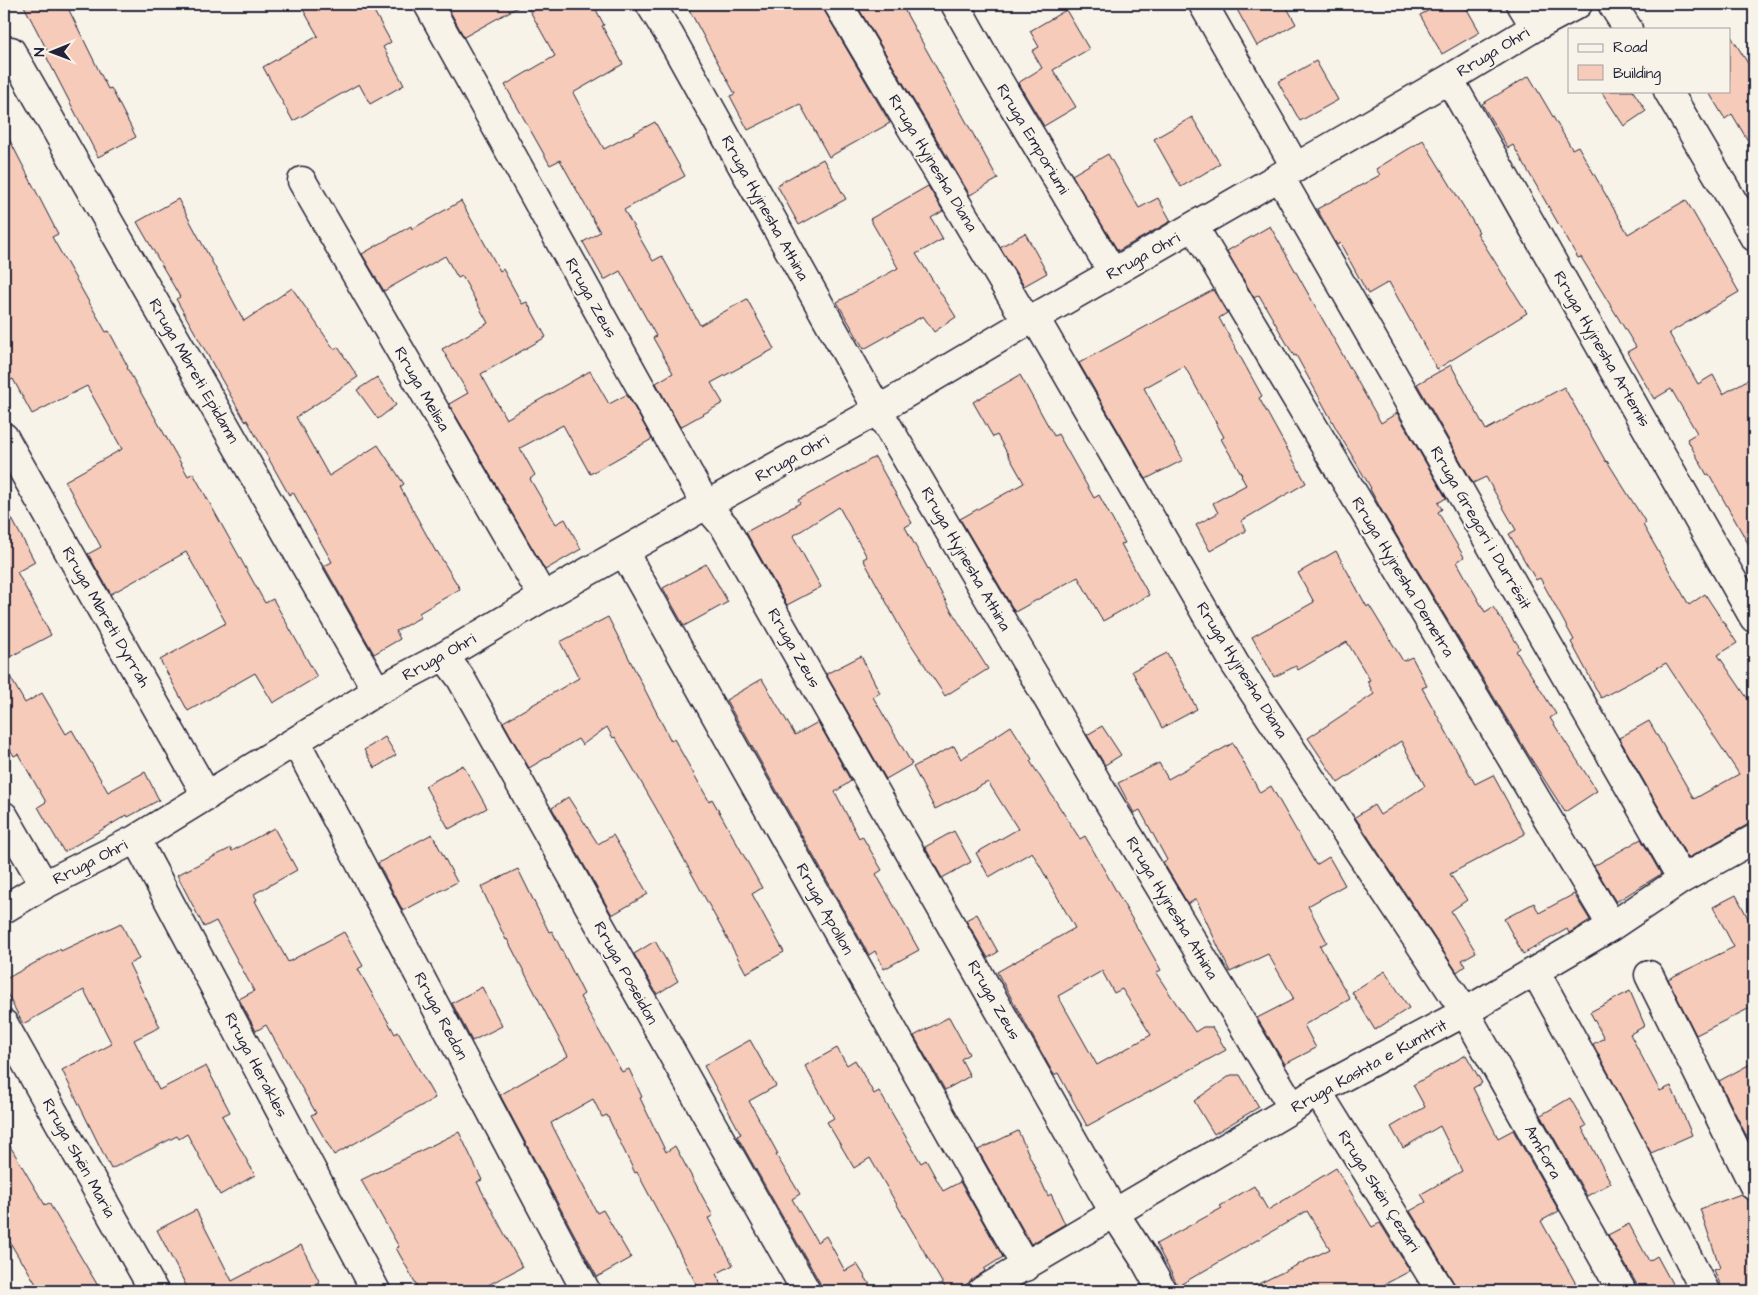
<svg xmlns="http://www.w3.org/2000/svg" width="1758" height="1295" viewBox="0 0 1758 1295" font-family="'Architects Daughter',sans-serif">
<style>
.building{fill:#f7cbb9;stroke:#22223b;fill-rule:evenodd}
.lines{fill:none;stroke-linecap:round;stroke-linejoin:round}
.minor-casing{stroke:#22223b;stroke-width:31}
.minor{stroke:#f7f3e8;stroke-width:28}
.labels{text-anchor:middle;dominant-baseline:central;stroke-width:4;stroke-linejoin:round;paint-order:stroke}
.street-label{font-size:16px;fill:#22223b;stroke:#f7f3e8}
</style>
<rect width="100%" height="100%" fill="#f7f3e8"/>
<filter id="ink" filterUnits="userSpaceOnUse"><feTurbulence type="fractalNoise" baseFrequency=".02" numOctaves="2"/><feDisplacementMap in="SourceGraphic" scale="10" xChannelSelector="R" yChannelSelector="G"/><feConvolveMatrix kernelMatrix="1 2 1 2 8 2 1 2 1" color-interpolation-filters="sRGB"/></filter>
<g filter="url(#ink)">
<!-- building -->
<path class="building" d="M 23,4 L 66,4 L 108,89 L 111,88 L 136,137 L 98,157 L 45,54 L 48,52 Z
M 300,4 L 370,4 L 391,42 L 383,47 L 404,85 L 370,104 L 359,84 L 293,121 L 263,67 L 318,36 Z
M 446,4 L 523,4 L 464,37 Z
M 526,4 L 593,4 L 604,25 L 602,26 L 623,64 L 573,93 L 604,149 L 655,122 L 685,176 L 624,210 L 653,261 L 662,256 L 700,325 L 747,299 L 774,349 L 711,383 L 723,403 L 680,427 L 656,383 L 673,373 L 653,338 L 656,336 L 620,271 L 604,280 L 583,242 L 600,232 L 560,160 L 550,165 L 505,85 L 555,56 Z
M 686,4 L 822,4 L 825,12 L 890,123 L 829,157 L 800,104 L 748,130 L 730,96 L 735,94 Z
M 856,4 L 901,4 L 998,179 L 970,195 Z
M 1234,4 L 1285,4 L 1296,24 L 1257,46 Z
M 1441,4 L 1464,4 L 1480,32 L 1442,54 L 1420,15 Z
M 1066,10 L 1089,49 L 1053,70 L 1076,107 L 1044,126 L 1018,83 L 1042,68 L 1032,51 L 1039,47 L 1030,31 Z
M 1729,33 L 1754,73 L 1754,151 L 1732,114 L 1725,119 L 1708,91 L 1729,91 Z
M 1316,61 L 1338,100 L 1300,121 L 1278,82 Z
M 1529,76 L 1572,149 L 1578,146 L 1628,234 L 1686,200 L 1739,292 L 1669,333 L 1698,384 L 1713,375 L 1723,394 L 1754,376 L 1754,554 L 1709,474 L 1707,475 L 1687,439 L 1697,433 L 1671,389 L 1654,399 L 1627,352 L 1636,347 L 1581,257 L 1578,258 L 1513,145 L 1508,148 L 1482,104 Z
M 1601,91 L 1633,91 L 1646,111 L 1624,126 Z
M 1192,117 L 1220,164 L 1181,187 L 1154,139 Z
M 4,129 L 58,234 L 52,237 L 106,332 L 109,331 L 128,367 L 127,368 L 188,476 L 193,473 L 265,603 L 273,599 L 317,677 L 273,703 L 255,673 L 188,711 L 160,660 L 226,623 L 186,552 L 111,594 L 88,554 L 101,547 L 65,481 L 122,449 L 87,386 L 32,414 L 13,379 L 4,384 Z
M 1423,140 L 1479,232 L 1477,233 L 1527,313 L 1437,369 L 1389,282 L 1368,294 L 1340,243 L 1337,245 L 1317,209 L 1380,175 L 1376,169 Z
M 1108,154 L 1139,208 L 1158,198 L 1171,221 L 1118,251 L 1072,175 Z
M 823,159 L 846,199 L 799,225 L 777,185 Z
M 928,186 L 943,211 L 931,218 L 943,239 L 916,254 L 956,317 L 934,332 L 923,316 L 864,349 L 837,302 L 898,268 L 870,219 Z
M 178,199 L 244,321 L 292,288 L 334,349 L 338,347 L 358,377 L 296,417 L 329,476 L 378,445 L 404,484 L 400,487 L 436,552 L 437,551 L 460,589 L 419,613 L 421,617 L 396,631 L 400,639 L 374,654 L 324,566 L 332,562 L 293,492 L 289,495 L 247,420 L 245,421 L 176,299 L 180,297 L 137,222 Z
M 461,201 L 500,271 L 503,269 L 522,304 L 527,302 L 546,337 L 481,374 L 506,419 L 590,371 L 609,404 L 626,395 L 629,398 L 652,439 L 590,474 L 563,425 L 520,448 L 535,475 L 530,479 L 556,524 L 565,519 L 581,549 L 545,570 L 449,404 L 468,393 L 442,349 L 488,323 L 462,276 L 458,278 L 445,256 L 384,291 L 362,254 L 411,226 L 412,229 Z
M 1270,226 L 1381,423 L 1397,413 L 1446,498 L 1438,503 L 1442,509 L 1438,512 L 1464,557 L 1457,562 L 1485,612 L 1493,607 L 1520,648 L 1516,651 L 1556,714 L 1550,718 L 1597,791 L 1565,812 L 1528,754 L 1382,511 L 1370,489 L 1371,488 L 1342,439 L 1296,355 L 1294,356 L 1259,295 L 1254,298 L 1227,251 Z
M 1025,233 L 1047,273 L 1024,286 L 1000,247 Z
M 1213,290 L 1227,313 L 1219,318 L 1262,396 L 1259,398 L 1306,483 L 1241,521 L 1246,531 L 1210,551 L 1196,525 L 1218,513 L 1213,503 L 1246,485 L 1241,476 L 1242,475 L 1221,439 L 1224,437 L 1185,367 L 1184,366 L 1144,388 L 1183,460 L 1146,479 L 1079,363 Z
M 1451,365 L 1486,430 L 1564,387 L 1606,462 L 1607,461 L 1646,523 L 1643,525 L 1689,605 L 1705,594 L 1737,643 L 1718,655 L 1754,708 L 1754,821 L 1688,858 L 1619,738 L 1649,721 L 1694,799 L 1739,774 L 1666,663 L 1601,698 L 1571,642 L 1574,640 L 1540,578 L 1536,580 L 1509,534 L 1516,530 L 1486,477 L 1473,483 L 1417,384 Z
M 1020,375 L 1054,436 L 1058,434 L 1094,498 L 1099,495 L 1125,543 L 1121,544 L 1149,595 L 1103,621 L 1078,577 L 1015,612 L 960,519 L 1024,483 L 997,435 L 993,437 L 973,402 Z
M 377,377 L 396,405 L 378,419 L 357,390 Z
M 875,457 L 912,523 L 905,527 L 949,607 L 988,669 L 945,696 L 901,629 L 863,559 L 867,557 L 839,507 L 793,536 L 821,587 L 787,605 L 746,532 L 800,503 L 798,500 Z
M 4,504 L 35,562 L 17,572 L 51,635 L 4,660 Z
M 1336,551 L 1367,607 L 1369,605 L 1403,661 L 1412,657 L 1427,686 L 1422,688 L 1475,784 L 1493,775 L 1525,834 L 1450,874 L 1467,900 L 1451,911 L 1476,952 L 1462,960 L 1465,966 L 1457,972 L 1355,817 L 1374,805 L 1380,815 L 1425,786 L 1401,741 L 1338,783 L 1308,738 L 1374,694 L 1367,681 L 1370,680 L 1347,642 L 1298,670 L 1296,666 L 1274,677 L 1252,637 L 1314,602 L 1298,573 Z
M 706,564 L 728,602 L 684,626 L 663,588 Z
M 608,617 L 671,741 L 674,739 L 709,801 L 712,799 L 762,888 L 752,894 L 784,952 L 746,973 L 656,808 L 615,737 L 613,738 L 607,727 L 582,745 L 578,739 L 529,768 L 503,722 L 579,678 L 560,642 Z
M 1167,653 L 1197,709 L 1162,728 L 1132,671 Z
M 861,656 L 880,693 L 873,697 L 912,764 L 886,779 L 826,674 Z
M 4,666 L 25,703 L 42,693 L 66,734 L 72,730 L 108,792 L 145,772 L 159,800 L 128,817 L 127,815 L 64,852 L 38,807 L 46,802 L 18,754 L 14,756 L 4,739 Z
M 762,679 L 795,735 L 818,722 L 851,781 L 835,792 L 859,838 L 862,836 L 882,870 L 876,874 L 919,950 L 884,969 L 875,951 L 869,955 L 726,700 Z
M 1011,726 L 1032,759 L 1030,761 L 1080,839 L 1085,836 L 1161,970 L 1156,973 L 1195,1032 L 1203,1027 L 1212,1027 L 1226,1050 L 1087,1126 L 1058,1073 L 1054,1075 L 997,972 L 1075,928 L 1032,852 L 989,877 L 976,853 L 1018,829 L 988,782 L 935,809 L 913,767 L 954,746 L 961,759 ZM 1102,971 L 1114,993 L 1122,989 L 1151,1035 L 1097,1065 L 1058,996 Z
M 1102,726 L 1121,755 L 1105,765 L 1087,735 Z
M 385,737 L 396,755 L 375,768 L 364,750 Z
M 1233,743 L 1260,793 L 1271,786 L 1316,865 L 1329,857 L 1345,885 L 1308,906 L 1327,942 L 1320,946 L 1350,999 L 1304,1025 L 1316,1048 L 1285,1064 L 1257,1018 L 1294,999 L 1268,954 L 1230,972 L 1196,899 L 1188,904 L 1163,862 L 1167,860 L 1140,810 L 1134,813 L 1118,783 L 1159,763 L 1168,779 Z
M 463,765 L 487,808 L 449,829 L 425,786 Z
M 568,797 L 598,844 L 613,835 L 648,894 L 612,915 L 552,808 Z
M 274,828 L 297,870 L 254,894 L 257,900 L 255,901 L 288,962 L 344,932 L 363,966 L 358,969 L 395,1034 L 398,1032 L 435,1098 L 334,1155 L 311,1115 L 316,1113 L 266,1025 L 256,1031 L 239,999 L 254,991 L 216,921 L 204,927 L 177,875 L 231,848 L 232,851 Z
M 954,831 L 971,862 L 942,878 L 925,847 Z
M 432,834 L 457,882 L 403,911 L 378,863 Z
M 1641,839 L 1661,874 L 1616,902 L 1594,866 Z
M 518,869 L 549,932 L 552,931 L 584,994 L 580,997 L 622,1072 L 629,1069 L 642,1097 L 640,1098 L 666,1152 L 675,1146 L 713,1216 L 708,1218 L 733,1265 L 716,1274 L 725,1291 L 700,1291 L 637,1172 L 635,1173 L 607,1115 L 602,1117 L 593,1099 L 551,1123 L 597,1213 L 603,1210 L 631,1258 L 597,1277 L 500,1095 L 568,1056 L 507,939 L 506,940 L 481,887 Z
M 1574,894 L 1590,920 L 1569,933 L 1567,929 L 1523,954 L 1504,919 L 1534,903 L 1539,913 Z
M 1736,895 L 1754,930 L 1754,1006 L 1696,1035 L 1668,979 L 1734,947 L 1713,907 Z
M 977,914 L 998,952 L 988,958 L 966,920 Z
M 121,923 L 139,959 L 129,964 L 160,1027 L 134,1040 L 159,1090 L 206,1066 L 230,1112 L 222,1116 L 255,1175 L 220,1195 L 187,1134 L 179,1139 L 177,1136 L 111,1169 L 62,1070 L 112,1044 L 84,990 L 23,1024 L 4,988 L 4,980 L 60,949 L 61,951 Z
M 655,941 L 678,981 L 657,994 L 634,954 Z
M 1385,971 L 1409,1008 L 1375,1030 L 1352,992 Z
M 482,987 L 502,1026 L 472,1041 L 452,1003 Z
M 1630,991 L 1645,1026 L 1630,1034 L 1660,1091 L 1671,1086 L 1692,1135 L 1651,1153 L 1593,1044 L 1604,1038 L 1590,1012 Z
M 949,1017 L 969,1054 L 961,1059 L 970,1076 L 945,1090 L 914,1036 Z
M 750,1040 L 776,1086 L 749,1101 L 778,1154 L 776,1155 L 800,1194 L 792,1199 L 817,1242 L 826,1236 L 845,1271 L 857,1264 L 874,1291 L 822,1291 L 820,1283 L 737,1136 L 741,1134 L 704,1066 Z
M 837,1048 L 847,1065 L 855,1060 L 874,1094 L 879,1091 L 921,1163 L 926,1160 L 943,1191 L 960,1182 L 1003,1257 L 984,1269 L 985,1271 L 957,1291 L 947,1291 L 870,1158 L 854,1168 L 827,1122 L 834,1118 L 805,1066 Z
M 1466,1055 L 1482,1083 L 1473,1088 L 1498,1138 L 1513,1130 L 1559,1211 L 1541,1221 L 1580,1291 L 1457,1291 L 1454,1283 L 1410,1211 L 1426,1202 L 1421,1194 L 1462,1171 L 1440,1126 L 1403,1148 L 1391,1127 L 1425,1107 L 1413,1085 Z
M 1754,1062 L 1754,1151 L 1719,1081 Z
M 1231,1075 L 1240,1075 L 1259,1107 L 1214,1134 L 1194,1101 Z
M 1570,1098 L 1586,1126 L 1582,1128 L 1611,1183 L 1587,1196 L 1541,1115 Z
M 1018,1131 L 1048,1196 L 1051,1194 L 1065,1224 L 1031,1244 L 978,1150 Z
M 459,1132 L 482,1180 L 477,1182 L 522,1267 L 477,1291 L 420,1291 L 396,1248 L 399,1247 L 361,1180 Z
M 4,1136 L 45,1205 L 49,1203 L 101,1291 L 40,1291 L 23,1262 L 22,1263 L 4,1232 Z
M 1336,1168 L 1372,1227 L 1380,1223 L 1410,1271 L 1372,1291 L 1244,1291 L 1330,1249 L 1307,1211 L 1178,1286 L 1156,1244 L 1222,1208 L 1220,1206 L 1254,1186 L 1268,1210 Z
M 1741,1194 L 1746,1199 L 1754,1201 L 1754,1291 L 1723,1291 L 1714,1270 L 1720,1268 L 1700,1209 Z
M 196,1210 L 232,1281 L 301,1245 L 320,1283 L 305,1291 L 189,1291 L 157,1230 Z
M 1629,1224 L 1649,1261 L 1657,1256 L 1676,1291 L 1638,1291 L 1636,1283 L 1608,1235 Z"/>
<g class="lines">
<!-- minor casing -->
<g class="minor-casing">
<path id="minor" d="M 428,4 L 706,505 L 725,527 L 1115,1214 L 1146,1262 L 1162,1291
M 650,4 L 670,36 L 878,410 L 1105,796 L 1293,1108
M 838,4 L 1027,322
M 955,4 L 989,65 L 1113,273
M 1203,4 L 1296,168
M 1521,4 L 1535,27
M 1612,4 L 1628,29
M 11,51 L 377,691
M 1449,79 L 1754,618
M 1668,91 L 1754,237
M 1280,177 L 1682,879
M 302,181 L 543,597
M 1194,227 L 1612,926
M 1035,318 L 1235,664 L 1465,1012 L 1622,1291
M 4,437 L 207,796
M 624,552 L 1026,1267
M 444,656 L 460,677 L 806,1291
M 296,742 L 586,1291
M 4,816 L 44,885
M 136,839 L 376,1291
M 4,909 L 44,885 L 136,839 L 377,691 L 444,656 L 543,597 L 706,505 L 878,410 L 1027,322 L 1449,79 L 1535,27 L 1578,4
M 1535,971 L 1621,1128 L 1705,1291
M 1649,975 L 1754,1186
M 4,1024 L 154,1291
M 1317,1091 L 1441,1291
M 982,1291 L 1293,1108 L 1317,1091 L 1465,1012 L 1612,926 L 1682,879 L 1754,839"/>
</g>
<!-- minor -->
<use href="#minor" class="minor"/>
</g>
</g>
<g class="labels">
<!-- street labels -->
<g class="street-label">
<text transform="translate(1493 52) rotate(-31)">Rruga Ohri</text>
<text transform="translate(1033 139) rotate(59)">Rruga Emporiumi</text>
<text transform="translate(933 163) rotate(59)">Rruga Hyjnesha Diana</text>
<text transform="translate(765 208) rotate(61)">Rruga Hyjnesha Athina</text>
<text transform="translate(1143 256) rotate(-29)">Rruga Ohri</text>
<text transform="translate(591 298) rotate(61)">Rruga Zeus</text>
<text transform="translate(1602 349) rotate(60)">Rruga Hyjnesha Artemis</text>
<text transform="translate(194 371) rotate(60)">Rruga Mbreti Epidamn</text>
<text transform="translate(422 389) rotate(60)">Rruga Melisa</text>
<text transform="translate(792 458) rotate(-29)">Rruga Ohri</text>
<text transform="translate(1481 528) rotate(60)">Rruga Gregori i Durrësit</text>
<text transform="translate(966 559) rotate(60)">Rruga Hyjnesha Athina</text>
<text transform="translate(1403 577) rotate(59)">Rruga Hyjnesha Demetra</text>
<text transform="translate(106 617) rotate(60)">Rruga Mbreti Dyrrah</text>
<text transform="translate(794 648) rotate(60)">Rruga Zeus</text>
<text transform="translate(439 657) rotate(-29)">Rruga Ohri</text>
<text transform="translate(1242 670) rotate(58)">Rruga Hyjnesha Diana</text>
<text transform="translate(90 862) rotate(-27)">Rruga Ohri</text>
<text transform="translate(1172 908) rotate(59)">Rruga Hyjnesha Athina</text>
<text transform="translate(825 909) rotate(61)">Rruga Apollon</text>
<text transform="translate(626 973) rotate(61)">Rruga Poseidon</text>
<text transform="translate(994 1000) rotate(60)">Rruga Zeus</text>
<text transform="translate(441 1016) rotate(62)">Rruga Redon</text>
<text transform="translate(256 1065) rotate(62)">Rruga Herakles</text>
<text transform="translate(1369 1066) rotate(-29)">Rruga Kashta e Kumtrit</text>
<text transform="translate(1543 1152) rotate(61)">Amfora</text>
<text transform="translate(79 1158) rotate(61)">Rruga Shën Maria</text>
<text transform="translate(1379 1191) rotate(58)">Rruga Shën Çezari</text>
</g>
</g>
<!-- margin -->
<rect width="1758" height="1295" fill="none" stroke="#f7f3e8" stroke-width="20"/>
<rect x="10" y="10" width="1738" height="1275" fill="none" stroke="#22223b" stroke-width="2" filter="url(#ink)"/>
<!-- legend -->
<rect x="1568" y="28" width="162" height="65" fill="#f7f3e8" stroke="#a29fa3"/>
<rect x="1578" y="44" width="25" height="8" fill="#f7f3e8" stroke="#a29fa3"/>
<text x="1613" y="52" font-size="15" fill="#22223b">Road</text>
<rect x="1578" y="65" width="25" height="15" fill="#f7cbb9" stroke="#a29fa3"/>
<text x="1613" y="78" font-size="15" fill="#22223b">Building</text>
<!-- north arrow -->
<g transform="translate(52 52) rotate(269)" stroke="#f7f3e8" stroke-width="4" paint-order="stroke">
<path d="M0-4L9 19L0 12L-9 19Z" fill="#22223b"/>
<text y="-8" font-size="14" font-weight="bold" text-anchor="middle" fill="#22223b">N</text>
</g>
</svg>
